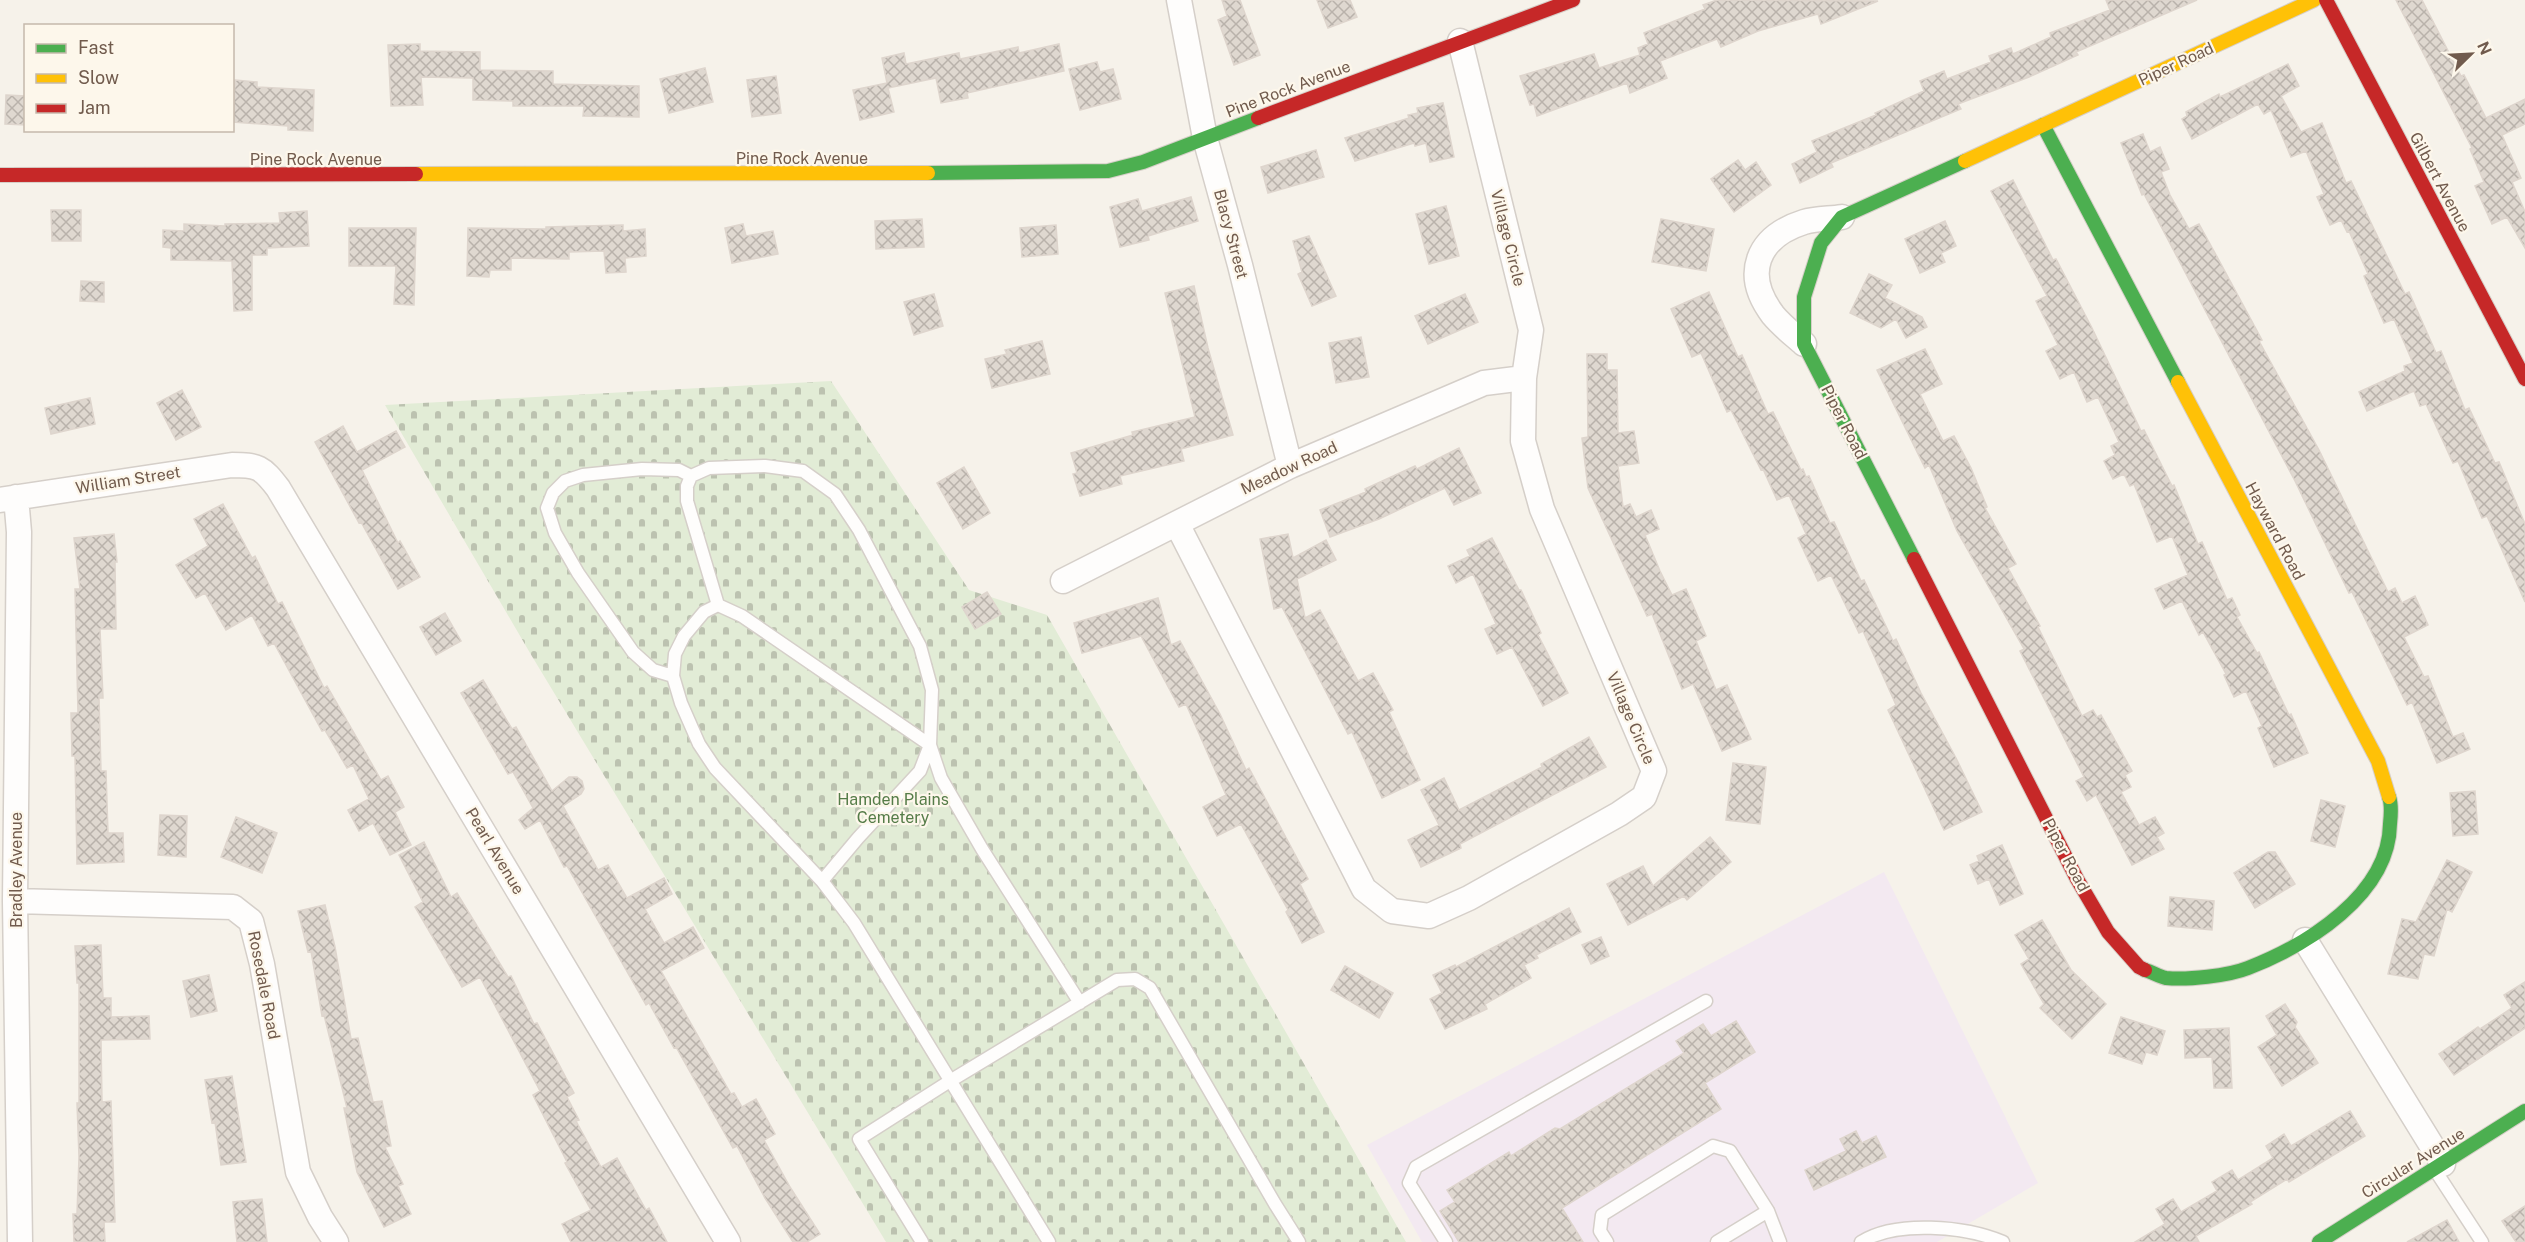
<svg xmlns="http://www.w3.org/2000/svg" width="2525" height="1242" viewBox="0 0 2525 1242" font-family="'Public Sans',sans-serif">
<style>
.education{fill:#f3e9f1}
.cemetery{fill:url(#cemetery-stones)}
.building{fill:url(#building-cross-hatch);stroke:#ded5cd;stroke-width:1.5}
.lines{fill:none;stroke-linecap:round;stroke-linejoin:round}
.lane-casing{stroke:#d5cfc9;stroke-width:15}
.street-casing{stroke:#d5cfc9;stroke-width:27}
.fast-casing{stroke:#d6cfc8;stroke-width:16}
.slow-casing{stroke:#d6cfc8;stroke-width:16}
.jam-casing{stroke:#d6cfc8;stroke-width:16}
.lane{stroke:#fefdfc;stroke-width:12}
.street{stroke:#fefdfc;stroke-width:24}
.fast{stroke:#4caf50;stroke-width:14}
.slow{stroke:#ffc107;stroke-width:14}
.jam{stroke:#c62828;stroke-width:14}
.labels{text-anchor:middle;dominant-baseline:central;stroke-width:4.5;stroke-linejoin:round;paint-order:stroke}
.street-label{font-size:16px;fill:#715b4d;stroke:#fdf7eb}
.park-label{font-size:16px;fill:#557c48;stroke:#fdf7eb}
</style>
<defs>
<pattern id="cemetery-stones" width="16" height="16" patternUnits="userSpaceOnUse" patternTransform="scale(1.5)"><rect width="16" height="16" fill="#e2ecd6"/><path d="M2 7V4a2 2 0 0 1 4 0v3zM10 15v-3a2 2 0 0 1 4 0v3z" fill="#bcc2b0"/></pattern>
<pattern id="building-cross-hatch" width="8" height="8" patternUnits="userSpaceOnUse" patternTransform="scale(1.5)"><rect width="8" height="8" fill="#dfd8d0"/><path d="M0 0l8 8M0 8l8-8" fill="none" stroke="#b9b2ab"/></pattern>
</defs>
<rect width="100%" height="100%" fill="#f6f2ea"/>
<!-- education -->
<path class="education" d="M 1884,872 L 2038,1183 L 1937,1242 L 1422,1242 L 1367,1145 Z"/>
<!-- cemetery -->
<path class="cemetery" d="M 831,381 L 969,590 L 1047,615 L 1406,1242 L 886,1242 L 530,653 L 385,405 Z"/>
<!-- building -->
<path class="building" d="M 1222,0 L 1240,0 L 1260,55 L 1234,65 L 1218,20 L 1227,16 Z
M 1317,0 L 1350,0 L 1357,17 L 1328,28 Z
M 1717,0 L 1878,1 L 1821,24 L 1818,14 L 1758,31 L 1721,47 L 1717,39 L 1660,61 L 1667,78 L 1630,93 L 1627,83 L 1537,116 L 1534,104 L 1530,105 L 1520,76 L 1594,54 L 1599,68 L 1640,55 L 1638,48 L 1648,44 L 1644,33 L 1705,9 L 1703,5 Z
M 2106,0 L 2197,0 L 2076,52 L 2078,55 L 2029,77 L 1958,104 L 1961,109 L 1831,163 L 1833,167 L 1800,183 L 1792,164 L 1817,152 L 1812,141 L 1876,115 L 1875,113 L 1924,91 L 1920,81 L 1944,71 L 1947,79 L 1991,62 L 1989,56 L 2011,48 L 2013,54 L 2051,37 L 2050,33 L 2110,10 Z
M 2396,0 L 2422,0 L 2461,76 L 2464,75 L 2486,118 L 2525,99 L 2525,124 L 2502,135 L 2521,178 L 2512,182 L 2525,212 L 2525,248 L 2507,217 L 2492,224 L 2475,186 L 2484,182 L 2470,149 L 2472,148 Z
M 420,44 L 420,51 L 480,52 L 480,70 L 553,71 L 553,84 L 639,86 L 639,117 L 583,116 L 584,106 L 513,106 L 513,101 L 473,100 L 473,78 L 421,77 L 423,105 L 391,106 L 388,45 Z
M 1059,44 L 1064,71 L 967,93 L 968,98 L 941,103 L 936,78 L 888,88 L 894,112 L 860,120 L 853,90 L 887,83 L 882,58 L 904,53 L 906,64 L 959,53 L 960,59 L 1018,47 L 1019,53 Z
M 1097,62 L 1100,72 L 1113,69 L 1121,99 L 1080,110 L 1069,69 Z
M 2288,64 L 2299,86 L 2281,96 L 2301,132 L 2322,123 L 2346,183 L 2351,181 L 2405,294 L 2409,292 L 2436,353 L 2441,351 L 2465,410 L 2469,408 L 2495,463 L 2499,462 L 2525,524 L 2525,602 L 2487,516 L 2482,518 L 2458,461 L 2453,463 L 2426,404 L 2420,406 L 2414,391 L 2367,411 L 2359,392 L 2405,371 L 2404,366 L 2413,363 L 2394,319 L 2384,323 L 2364,276 L 2368,274 L 2349,231 L 2347,232 L 2341,220 L 2330,225 L 2317,197 L 2324,194 L 2306,151 L 2291,157 L 2271,110 L 2264,114 L 2258,104 L 2192,139 L 2182,119 L 2187,116 L 2186,112 L 2219,94 L 2220,97 Z
M 705,68 L 713,102 L 669,113 L 660,79 Z
M 776,76 L 781,113 L 752,117 L 747,80 Z
M 235,80 L 257,82 L 257,87 L 314,90 L 313,131 L 288,130 L 288,126 L 233,122 Z
M 6,95 L 26,96 L 26,125 L 5,124 Z
M 1443,103 L 1454,157 L 1430,162 L 1426,143 L 1415,146 L 1414,143 L 1355,161 L 1345,138 L 1409,118 L 1408,115 L 1418,113 L 1417,108 Z
M 2143,134 L 2150,152 L 2160,147 L 2169,169 L 2161,172 L 2170,195 L 2189,229 L 2199,224 L 2215,253 L 2262,340 L 2259,341 L 2319,450 L 2388,592 L 2395,588 L 2402,603 L 2415,596 L 2428,625 L 2404,637 L 2424,677 L 2428,676 L 2453,737 L 2463,733 L 2470,749 L 2437,763 L 2412,702 L 2407,705 L 2352,592 L 2349,593 L 2295,481 L 2144,194 L 2142,195 L 2121,143 Z
M 1316,150 L 1324,177 L 1268,193 L 1261,167 Z
M 1738,160 L 1745,170 L 1756,162 L 1771,185 L 1734,212 L 1711,179 Z
M 2013,180 L 2053,260 L 2056,259 L 2092,328 L 2141,431 L 2144,430 L 2172,486 L 2174,485 L 2198,544 L 2202,542 L 2227,600 L 2232,598 L 2240,615 L 2237,617 L 2257,653 L 2259,652 L 2289,715 L 2291,714 L 2308,753 L 2274,767 L 2258,728 L 2262,726 L 2246,691 L 2234,697 L 2224,675 L 2226,674 L 2203,632 L 2199,635 L 2182,601 L 2164,609 L 2155,589 L 2188,575 L 2172,536 L 2157,542 L 2134,484 L 2130,486 L 2124,474 L 2113,479 L 2104,461 L 2115,455 L 2111,446 L 2119,442 L 2098,397 L 2087,402 L 2074,372 L 2060,379 L 2046,351 L 2058,345 L 2036,301 L 2047,296 L 1991,191 Z
M 1191,197 L 1198,221 L 1148,236 L 1149,240 L 1120,247 L 1110,207 L 1138,199 L 1142,211 Z
M 1446,206 L 1459,256 L 1429,264 L 1416,214 Z
M 51,210 L 81,210 L 81,241 L 52,241 Z
M 307,211 L 309,246 L 267,248 L 267,255 L 252,255 L 252,310 L 234,311 L 232,261 L 171,260 L 171,248 L 163,247 L 163,230 L 184,231 L 184,224 L 225,226 L 225,224 L 280,223 L 279,213 Z
M 922,219 L 924,247 L 876,249 L 875,221 Z
M 1661,219 L 1714,229 L 1706,271 L 1652,262 Z
M 1945,221 L 1956,246 L 1941,253 L 1945,262 L 1920,273 L 1905,239 Z
M 743,224 L 746,236 L 773,231 L 778,254 L 732,263 L 725,228 Z
M 623,225 L 623,231 L 645,229 L 646,256 L 625,258 L 626,272 L 606,273 L 604,251 L 569,252 L 569,259 L 511,258 L 511,270 L 490,270 L 489,277 L 467,276 L 468,228 L 546,229 L 546,227 Z
M 1056,225 L 1058,254 L 1022,257 L 1020,228 Z
M 349,228 L 416,228 L 414,305 L 394,304 L 396,266 L 349,266 Z
M 1309,236 L 1336,296 L 1312,306 L 1298,274 L 1302,272 L 1293,241 Z
M 1869,274 L 1892,285 L 1885,298 L 1922,317 L 1927,327 L 1906,338 L 1896,319 L 1881,328 L 1850,313 Z
M 81,281 L 104,282 L 104,302 L 80,301 Z
M 1194,286 L 1208,348 L 1233,435 L 1181,449 L 1184,461 L 1120,476 L 1122,484 L 1080,496 L 1073,474 L 1077,473 L 1071,453 L 1133,435 L 1132,432 L 1195,417 L 1165,293 Z
M 1709,292 L 1738,357 L 1742,355 L 1768,414 L 1773,412 L 1801,470 L 1803,469 L 1806,477 L 1809,476 L 1830,523 L 1834,522 L 1861,581 L 1864,580 L 1893,641 L 1896,639 L 1921,693 L 1956,758 L 1982,812 L 1944,830 L 1888,710 L 1896,705 L 1863,631 L 1859,633 L 1831,575 L 1818,581 L 1798,538 L 1806,534 L 1789,495 L 1777,500 L 1763,469 L 1761,470 L 1731,410 L 1727,412 L 1701,353 L 1692,357 L 1671,309 Z
M 934,294 L 943,326 L 914,335 L 904,302 Z
M 1465,294 L 1478,322 L 1428,344 L 1415,316 Z
M 1361,337 L 1369,377 L 1336,383 L 1329,343 Z
M 1042,341 L 1050,374 L 992,388 L 985,359 L 1007,354 L 1005,350 Z
M 1925,349 L 1942,384 L 1920,394 L 1943,441 L 1954,436 L 1971,468 L 1987,507 L 1985,508 L 2016,564 L 2008,568 L 2040,626 L 2038,627 L 2082,716 L 2093,710 L 2097,717 L 2101,715 L 2132,771 L 2125,775 L 2131,787 L 2121,792 L 2139,825 L 2155,817 L 2164,833 L 2157,837 L 2164,849 L 2132,865 L 2096,795 L 2087,801 L 2076,781 L 2084,777 L 2020,651 L 2024,649 L 1957,531 L 1929,465 L 1925,468 L 1877,370 Z
M 1587,354 L 1607,354 L 1607,370 L 1617,370 L 1618,433 L 1634,431 L 1639,463 L 1618,466 L 1623,507 L 1630,504 L 1636,517 L 1651,510 L 1659,529 L 1645,535 L 1660,571 L 1672,595 L 1686,589 L 1706,636 L 1696,641 L 1716,690 L 1727,685 L 1751,739 L 1722,751 L 1693,684 L 1682,689 L 1652,614 L 1647,616 L 1588,488 L 1582,438 L 1588,437 Z
M 182,390 L 201,427 L 176,440 L 157,403 Z
M 90,398 L 95,424 L 51,434 L 45,408 Z
M 343,426 L 357,452 L 396,431 L 405,447 L 362,470 L 398,543 L 400,541 L 420,577 L 398,589 L 361,522 L 359,523 L 315,442 Z
M 1459,448 L 1481,493 L 1454,505 L 1445,488 L 1379,519 L 1330,537 L 1320,510 L 1366,492 L 1365,489 L 1415,466 L 1417,469 Z
M 964,467 L 990,513 L 963,529 L 937,483 Z
M 223,504 L 252,558 L 255,556 L 278,604 L 282,602 L 324,688 L 327,686 L 381,780 L 388,776 L 404,807 L 395,812 L 411,845 L 390,855 L 373,823 L 359,831 L 348,810 L 369,799 L 353,765 L 347,768 L 325,730 L 322,731 L 274,643 L 268,646 L 252,615 L 226,630 L 205,593 L 196,598 L 176,565 L 208,546 L 194,519 Z
M 114,534 L 117,562 L 115,562 L 116,629 L 100,629 L 103,698 L 99,698 L 101,771 L 106,771 L 108,833 L 123,833 L 124,862 L 77,864 L 75,756 L 72,756 L 71,713 L 78,713 L 75,589 L 80,589 L 74,538 Z
M 1288,534 L 1293,558 L 1326,540 L 1336,560 L 1297,579 L 1305,618 L 1320,610 L 1358,681 L 1373,673 L 1393,710 L 1389,712 L 1420,780 L 1382,798 L 1352,732 L 1348,734 L 1282,607 L 1274,609 L 1260,539 Z
M 1492,538 L 1519,590 L 1521,590 L 1541,633 L 1538,635 L 1568,693 L 1543,706 L 1512,647 L 1497,654 L 1485,629 L 1496,624 L 1473,574 L 1456,583 L 1448,566 L 1470,556 L 1467,550 Z
M 987,592 L 1001,614 L 975,629 L 962,607 Z
M 1158,598 L 1171,645 L 1180,641 L 1220,714 L 1246,770 L 1249,768 L 1308,879 L 1300,884 L 1324,932 L 1302,943 L 1286,912 L 1288,910 L 1241,824 L 1217,836 L 1203,807 L 1226,795 L 1186,704 L 1179,707 L 1141,636 L 1082,653 L 1074,623 Z
M 445,613 L 461,641 L 436,655 L 420,627 Z
M 483,680 L 512,729 L 516,727 L 552,791 L 569,777 L 577,777 L 582,781 L 584,789 L 581,794 L 563,806 L 598,870 L 608,865 L 627,898 L 664,878 L 672,894 L 645,909 L 664,943 L 693,927 L 704,948 L 661,971 L 731,1094 L 734,1093 L 742,1107 L 756,1099 L 775,1134 L 764,1140 L 790,1187 L 820,1234 L 807,1242 L 793,1242 L 765,1198 L 737,1146 L 733,1148 L 676,1047 L 674,1048 L 649,1003 L 646,1005 L 567,866 L 564,867 L 540,820 L 525,829 L 519,820 L 533,808 L 513,772 L 508,774 L 461,693 Z
M 1589,737 L 1606,767 L 1460,844 L 1461,848 L 1421,867 L 1408,840 L 1439,825 L 1421,790 L 1444,778 L 1459,810 L 1542,767 L 1541,764 Z
M 1733,763 L 1766,767 L 1760,824 L 1726,820 Z
M 2475,791 L 2478,834 L 2453,836 L 2450,793 Z
M 2321,800 L 2345,806 L 2335,847 L 2311,841 Z
M 160,815 L 187,816 L 186,857 L 158,855 Z
M 236,817 L 277,833 L 262,873 L 221,857 Z
M 1710,837 L 1731,862 L 1687,900 L 1684,896 L 1628,925 L 1607,884 L 1643,866 L 1653,886 Z
M 424,842 L 451,897 L 457,893 L 508,977 L 511,976 L 534,1024 L 537,1023 L 574,1093 L 567,1097 L 579,1120 L 576,1121 L 601,1167 L 617,1158 L 646,1210 L 649,1208 L 667,1242 L 571,1242 L 562,1224 L 591,1210 L 565,1163 L 567,1162 L 533,1095 L 540,1091 L 480,977 L 462,987 L 415,907 L 423,902 L 399,855 Z
M 2002,845 L 2023,894 L 2000,905 L 1989,879 L 1978,884 L 1970,865 L 1979,861 L 1977,856 Z
M 2268,852 L 2275,852 L 2295,884 L 2255,908 L 2234,873 Z
M 2447,860 L 2472,872 L 2452,912 L 2447,909 L 2434,956 L 2424,954 L 2418,979 L 2388,974 L 2402,919 L 2416,922 Z
M 2170,897 L 2214,901 L 2212,930 L 2168,926 Z
M 325,905 L 335,947 L 351,1039 L 358,1038 L 373,1102 L 382,1101 L 391,1146 L 385,1147 L 403,1184 L 398,1186 L 411,1214 L 384,1227 L 357,1172 L 344,1108 L 347,1108 L 324,1015 L 322,1016 L 311,951 L 308,952 L 298,911 Z
M 1569,908 L 1581,932 L 1536,955 L 1538,958 L 1524,965 L 1531,978 L 1485,1004 L 1487,1009 L 1445,1029 L 1430,999 L 1442,993 L 1433,975 L 1455,965 L 1456,967 Z
M 2042,920 L 2071,970 L 2106,1004 L 2072,1039 L 2040,1008 L 2044,1004 L 2021,964 L 2029,959 L 2015,935 Z
M 1601,937 L 1609,956 L 1591,964 L 1582,945 Z
M 101,945 L 103,998 L 111,998 L 111,1017 L 149,1016 L 150,1039 L 101,1040 L 102,1102 L 111,1101 L 115,1222 L 104,1222 L 105,1242 L 74,1242 L 73,1214 L 77,1214 L 79,1157 L 77,1103 L 79,1103 L 79,983 L 77,983 L 75,946 Z
M 1345,966 L 1393,993 L 1379,1018 L 1331,990 Z
M 209,975 L 217,1011 L 191,1017 L 183,981 Z
M 2525,982 L 2525,1028 L 2454,1075 L 2439,1054 L 2478,1027 L 2480,1029 L 2512,1008 L 2504,995 Z
M 2285,1004 L 2297,1022 L 2295,1027 L 2318,1063 L 2282,1086 L 2258,1047 L 2277,1035 L 2266,1016 Z
M 2121,1017 L 2165,1031 L 2157,1055 L 2146,1052 L 2142,1064 L 2109,1053 Z
M 1736,1021 L 1755,1052 L 1705,1083 L 1721,1109 L 1562,1208 L 1583,1242 L 1459,1242 L 1440,1211 L 1455,1202 L 1447,1190 L 1509,1152 L 1511,1156 L 1555,1128 L 1560,1129 L 1684,1053 L 1676,1041 L 1703,1024 L 1711,1036 Z
M 2229,1028 L 2232,1088 L 2214,1088 L 2212,1057 L 2185,1058 L 2184,1030 Z
M 232,1076 L 246,1162 L 221,1165 L 215,1122 L 212,1123 L 205,1080 Z
M 2350,1111 L 2365,1136 L 2289,1182 L 2287,1179 L 2250,1202 L 2252,1204 L 2196,1236 L 2199,1242 L 2135,1242 L 2165,1224 L 2156,1209 L 2173,1199 L 2181,1212 L 2217,1191 L 2212,1182 L 2232,1170 L 2238,1180 L 2273,1158 L 2266,1146 L 2284,1134 L 2291,1146 Z
M 1856,1131 L 1862,1143 L 1876,1136 L 1886,1157 L 1814,1190 L 1805,1170 L 1846,1151 L 1840,1139 Z
M 262,1199 L 267,1242 L 237,1242 L 233,1202 Z
M 2525,1206 L 2525,1242 L 2516,1242 L 2502,1221 Z
M 2447,1220 L 2459,1242 L 2407,1242 Z"/>
<g class="lines">
<!-- lane casing -->
<g class="lane-casing">
<path id="lane" d="M 718,605 L 687,501 L 687,486 L 691,476 L 709,468 L 765,466 L 803,471 L 835,494 L 859,530 L 920,646 L 932,690 L 930,745 L 941,778 L 982,849 L 1080,1003
M 673,676 L 653,670 L 633,652 L 578,573 L 555,533 L 547,508 L 553,493 L 565,481 L 583,475 L 642,469 L 679,470 L 691,476
M 822,881 L 858,838 L 920,771 L 930,745 L 742,616 L 718,605 L 704,612 L 684,636 L 675,654 L 673,676 L 681,703 L 699,744 L 715,768 L 822,881 L 854,923 L 1049,1242
M 2435,1170 L 2482,1242
M 922,1242 L 859,1139 L 950,1081 L 1117,980 L 1135,979 L 1150,988 L 1275,1204 L 1299,1242
M 1446,1242 L 1409,1183 L 1416,1167 L 1706,1001
M 1607,1242 L 1600,1231 L 1602,1215 L 1713,1146 L 1730,1151 L 1768,1211
M 1717,1242 L 1768,1211 L 1780,1242
M 1861,1242 C 1896,1220 1965,1226 2003,1242"/>
</g>
<!-- street casing -->
<g class="street-casing">
<path id="street" d="M 1179,0 L 1205,138 L 1240,265 L 1290,466
M 1804,344 C 1794,335 1782,326 1773,315 C 1742,274 1757,237 1804,222 C 1816,218 1830,219 1842,217
M 16,497 L 19,532 L 15,901 L 20,1242
M 0,500 L 232,465 C 258,465 262,467 278,488 L 728,1242
M 1177,524 L 1364,889 L 1392,911 L 1429,916 L 1469,898 L 1619,814 L 1644,797 L 1654,771 L 1542,509 L 1523,441 L 1524,378 L 1531,330 L 1460,41
M 1063,581 L 1290,466 L 1484,383 L 1524,378
M 15,901 L 233,907 L 251,921 L 262,964 L 298,1172 L 320,1217 L 336,1242
M 2305,940 L 2443,1164"/>
</g>
<!-- fast casing -->
<g class="fast-casing">
<path id="fast" d="M 2043,125 L 2178,382
M 928,173 L 1108,171 L 1143,162 L 1258,118
M 1914,559 L 1804,344 L 1804,297 L 1821,243 L 1842,217 L 1965,161
M 2145,970 C 2152,972 2160,977 2166,978 C 2187,980 2228,976 2248,968 C 2307,945 2389,895 2390,824 C 2391,815 2392,805 2389,797
M 2319,1242 L 2525,1111"/>
</g>
<!-- slow casing -->
<g class="slow-casing">
<path id="slow" d="M 1965,161 L 2314,0
M 416,174 L 928,173
M 2178,382 L 2378,761 L 2389,797"/>
</g>
<!-- jam casing -->
<g class="jam-casing">
<path id="jam" d="M 2326,0 L 2525,379
M 1258,118 L 1573,0
M 0,175 L 416,174
M 1914,559 L 2077,879 L 2108,932 L 2139,967 L 2145,970"/>
</g>
<!-- lane -->
<use href="#lane" class="lane"/>
<!-- street -->
<use href="#street" class="street"/>
<!-- fast -->
<use href="#fast" class="fast"/>
<!-- slow -->
<use href="#slow" class="slow"/>
<!-- jam -->
<use href="#jam" class="jam"/>
</g>
<g class="labels">
<!-- street labels -->
<g class="street-label">
<text transform="translate(2176 64) rotate(-25)">Piper Road</text>
<text transform="translate(1288 89) rotate(-21)">Pine Rock Avenue</text>
<text x="802" y="158">Pine Rock Avenue</text>
<text x="316" y="159">Pine Rock Avenue</text>
<text transform="translate(2440 182) rotate(62)">Gilbert Avenue</text>
<text transform="translate(1231 234) rotate(75)">Blacy Street</text>
<text transform="translate(1508 238) rotate(76)">Village Circle</text>
<text transform="translate(1844 422) rotate(63)">Piper Road</text>
<text transform="translate(1289 468) rotate(-25)">Meadow Road</text>
<text transform="translate(128 480) rotate(-9)">William Street</text>
<text transform="translate(2275 531) rotate(62)">Hayward Road</text>
<text transform="translate(1631 718) rotate(67)">Village Circle</text>
<text transform="translate(495 851) rotate(59)">Pearl Avenue</text>
<text transform="translate(2066 855) rotate(62)">Piper Road</text>
<text transform="translate(16 870) rotate(-90)">Bradley Avenue</text>
<text transform="translate(264 985) rotate(79)">Rosedale Road</text>
<text transform="translate(2413 1163) rotate(-32)">Circular Avenue</text>
</g>
<!-- park labels -->
<g class="park-label">
<text x="893" y="799">Hamden Plains<tspan x="893" dy="18">Cemetery</tspan></text>
</g>
</g>
<!-- legend -->
<rect x="24" y="24" width="210" height="108" fill="#fdf7eb" stroke="#c5b9ac" stroke-width="1.5"/>
<rect x="36" y="44" width="30" height="9" fill="#4caf50" stroke="#c5b9ac" stroke-width="1.5"/>
<text x="78" y="54" font-size="18" fill="#715b4d">Fast</text>
<rect x="36" y="74" width="30" height="9" fill="#ffc107" stroke="#c5b9ac" stroke-width="1.5"/>
<text x="78" y="84" font-size="18" fill="#715b4d">Slow</text>
<rect x="36" y="104" width="30" height="9" fill="#c62828" stroke="#c5b9ac" stroke-width="1.5"/>
<text x="78" y="114" font-size="18" fill="#715b4d">Jam</text>
<!-- north arrow -->
<g transform="translate(2471 54) rotate(66)" stroke="#fdf7eb" stroke-width="4.5" paint-order="stroke">
<path d="M0-4.5L10 22L0 15L-10 22Z" fill="#715b4d"/>
<text y="-9" font-size="16" font-weight="bold" text-anchor="middle" fill="#715b4d">N</text>
</g>
</svg>
